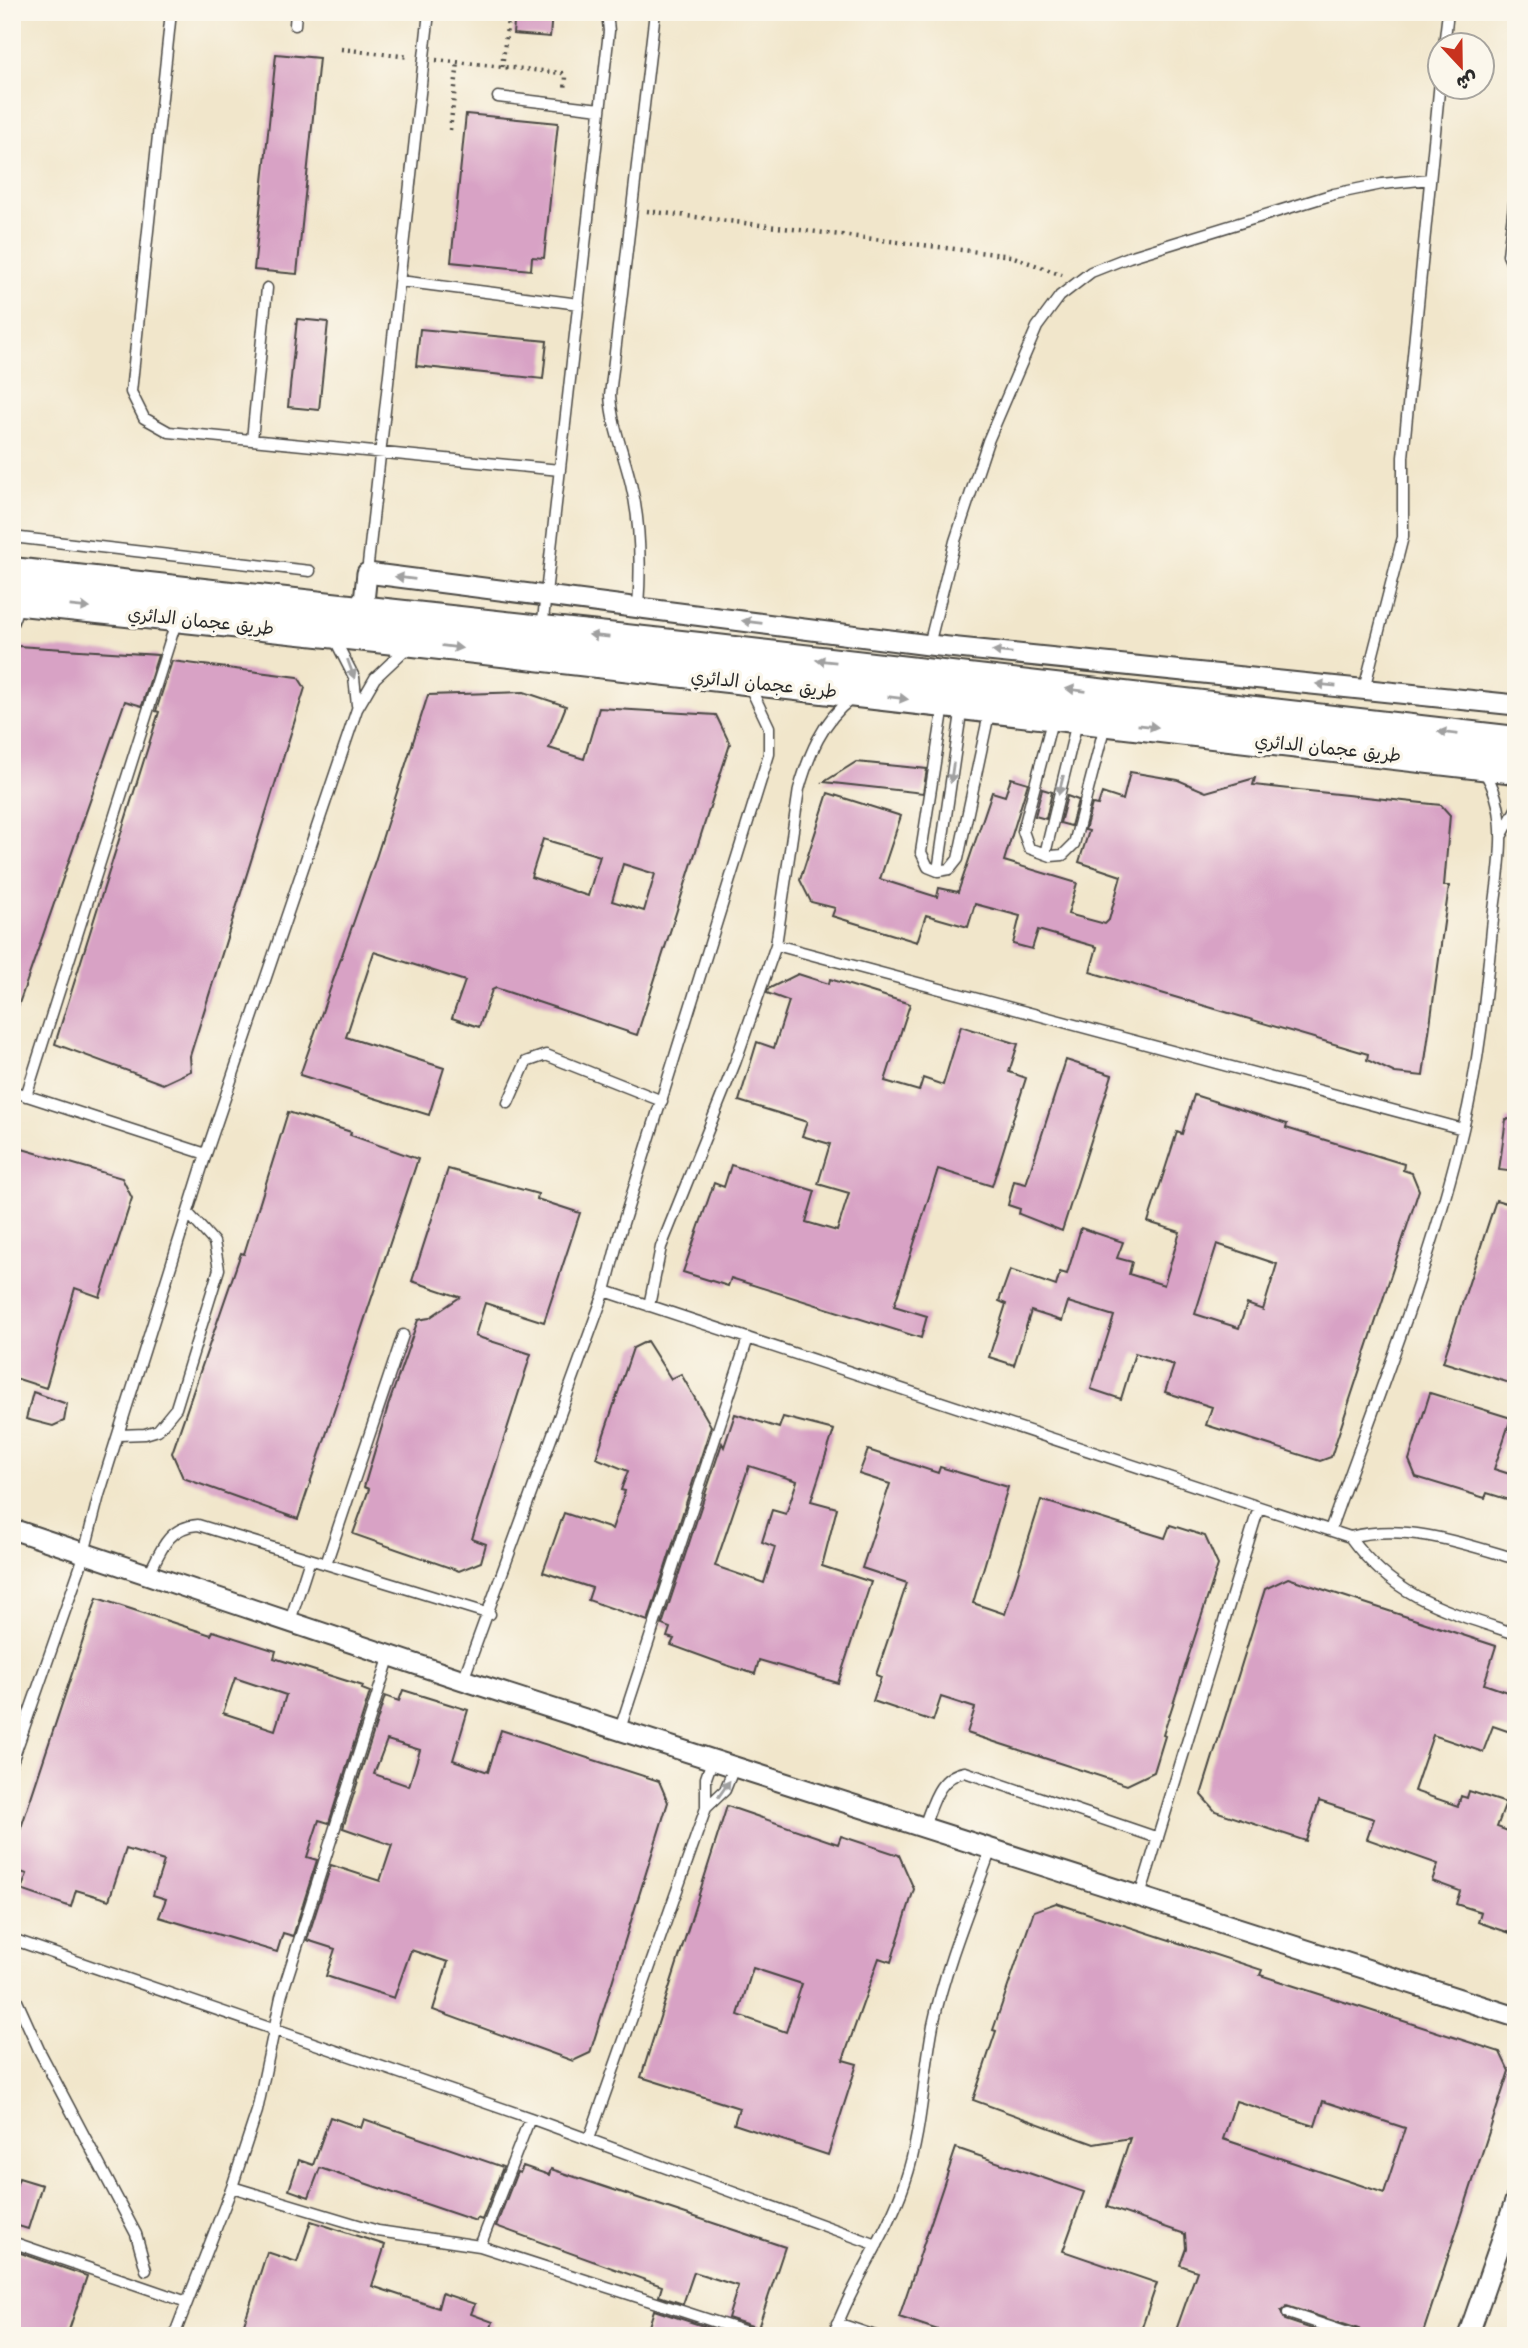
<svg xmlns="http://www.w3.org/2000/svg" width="1528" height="2348" viewBox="0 0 1528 2348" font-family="Mali,'Playpen Sans Arabic',sans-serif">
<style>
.building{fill:#d8a2c5;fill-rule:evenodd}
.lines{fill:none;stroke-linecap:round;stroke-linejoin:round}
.lane-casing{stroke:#494743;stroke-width:13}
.street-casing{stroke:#494743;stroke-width:23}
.secondary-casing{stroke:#494743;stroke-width:32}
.path{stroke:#494743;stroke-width:4.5;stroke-dasharray:2 5;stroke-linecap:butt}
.lane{stroke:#fff;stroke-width:10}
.street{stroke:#fff;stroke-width:19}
.secondary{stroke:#fff;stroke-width:28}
.oneway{fill:#a0a0a0}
.labels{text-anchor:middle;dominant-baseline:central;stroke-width:7;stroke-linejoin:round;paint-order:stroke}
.street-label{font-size:18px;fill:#2b2b2b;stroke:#fbf7ec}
</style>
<rect width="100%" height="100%" fill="#fbf7ec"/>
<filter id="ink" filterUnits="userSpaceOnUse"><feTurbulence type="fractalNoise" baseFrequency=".0143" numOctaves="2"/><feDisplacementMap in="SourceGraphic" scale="14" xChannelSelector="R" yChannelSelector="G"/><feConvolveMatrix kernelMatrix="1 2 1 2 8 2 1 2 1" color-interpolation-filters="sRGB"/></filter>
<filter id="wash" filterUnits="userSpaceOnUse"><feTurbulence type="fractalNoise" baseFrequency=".00686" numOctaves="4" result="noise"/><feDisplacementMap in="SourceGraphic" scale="28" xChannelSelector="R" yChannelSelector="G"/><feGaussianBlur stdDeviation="1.57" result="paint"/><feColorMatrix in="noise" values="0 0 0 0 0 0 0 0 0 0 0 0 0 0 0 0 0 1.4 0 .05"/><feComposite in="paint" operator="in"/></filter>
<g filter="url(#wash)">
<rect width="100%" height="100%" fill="#f1e6cb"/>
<g id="blocks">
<!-- building -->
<path class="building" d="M 515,12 L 552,12 L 550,37 L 513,34 Z
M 276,54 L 319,58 L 297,274 L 254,270 Z
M 466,114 L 558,123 L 544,258 L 532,257 L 531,270 L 451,262 Z
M 297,319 L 328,322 L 319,410 L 288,407 Z
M 420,329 L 547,341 L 543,379 L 416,366 Z
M 17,646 L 158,655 L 142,706 L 125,701 L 15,1015 L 12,1015 L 12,659 Z
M 172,661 L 298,677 L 305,688 L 190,1056 L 191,1071 L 163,1084 L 55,1044 L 159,712 L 156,711 Z
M 524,692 L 566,706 L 549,748 L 584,759 L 599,708 L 716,715 L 730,744 L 637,1035 L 496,988 L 492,990 L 479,1027 L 452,1018 L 465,981 L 374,952 L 346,1037 L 444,1068 L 429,1115 L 300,1075 L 375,861 L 428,695 ZM 543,839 L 600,856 L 588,896 L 531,877 ZM 623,864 L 655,874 L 644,911 L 612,901 Z
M 856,762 L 927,769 L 923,793 L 824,782 Z
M 1130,772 L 1178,780 L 1206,792 L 1255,778 L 1253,785 L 1441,805 L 1450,815 L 1444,886 L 1449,886 L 1423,1076 L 1395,1073 L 1367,1060 L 1368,1054 L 1090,972 L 1097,947 L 1038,930 L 1032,949 L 1013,944 L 1020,916 L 975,904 L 968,927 L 926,915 L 917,942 L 832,916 L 835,908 L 811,902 L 800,880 L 828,793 L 901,816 L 880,879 L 937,897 L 939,888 L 958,892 L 992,792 L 1005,796 L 1011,778 L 1028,783 L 1004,861 L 1077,883 L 1068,914 L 1105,924 L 1109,920 L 1121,876 L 1079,862 L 1089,831 L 1085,830 L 1092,804 L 1098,805 L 1102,793 L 1123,800 Z
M 1042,789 L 1052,792 L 1046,819 L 1035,816 Z
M 1067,796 L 1078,800 L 1071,826 L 1060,823 Z
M 798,974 L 829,984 L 830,979 L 910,1004 L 885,1081 L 919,1091 L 923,1078 L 943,1085 L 961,1026 L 1018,1044 L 1009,1072 L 1026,1078 L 992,1186 L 938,1169 L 894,1306 L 927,1316 L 921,1338 L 731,1278 L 728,1286 L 683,1272 L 714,1183 L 724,1187 L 731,1165 L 815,1191 L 806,1222 L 837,1231 L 849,1193 L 818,1184 L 830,1144 L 802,1136 L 807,1122 L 739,1101 L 757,1042 L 774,1048 L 789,1001 L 767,993 L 768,989 Z
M 1066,1060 L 1112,1075 L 1062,1231 L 1019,1214 L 1020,1209 L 1008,1205 L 1014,1181 L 1026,1184 Z
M 1194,1095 L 1287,1124 L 1286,1128 L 1404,1164 L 1403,1170 L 1412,1173 L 1419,1190 L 1331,1457 L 1320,1461 L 1206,1425 L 1212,1407 L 1165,1392 L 1174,1365 L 1135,1353 L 1121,1399 L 1091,1389 L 1114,1316 L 1068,1302 L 1062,1321 L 1031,1311 L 1014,1365 L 989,1357 L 1006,1304 L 999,1301 L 1010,1270 L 1056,1286 L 1060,1272 L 1067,1274 L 1081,1228 L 1123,1242 L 1117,1258 L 1132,1262 L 1129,1274 L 1164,1285 L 1180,1232 L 1148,1222 L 1177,1132 L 1182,1134 ZM 1217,1244 L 1277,1264 L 1263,1310 L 1247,1304 L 1239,1328 L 1195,1314 Z
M 288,1112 L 351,1132 L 350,1135 L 418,1159 L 298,1519 L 183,1478 L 172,1453 L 241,1253 L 244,1254 Z
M 1506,1119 L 1516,1120 L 1516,1172 L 1499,1170 Z
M 12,1146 L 122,1178 L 132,1198 L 100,1297 L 75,1288 L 46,1388 L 12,1377 Z
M 448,1169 L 538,1194 L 537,1199 L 580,1213 L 544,1322 L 485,1303 L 475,1336 L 531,1354 L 472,1539 L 486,1544 L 481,1562 L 459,1571 L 353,1534 L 369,1489 L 364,1487 L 388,1406 L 418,1320 L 429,1318 L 460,1297 L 412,1281 Z
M 1496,1200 L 1516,1206 L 1516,1385 L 1443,1362 Z
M 647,1341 L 671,1379 L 681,1374 L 711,1426 L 648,1621 L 588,1600 L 592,1588 L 543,1572 L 564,1513 L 612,1529 L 625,1491 L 621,1490 L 628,1471 L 596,1458 L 633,1348 Z
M 33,1392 L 67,1404 L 64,1421 L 53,1426 L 26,1419 Z
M 1430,1393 L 1511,1418 L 1494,1469 L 1516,1476 L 1516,1502 L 1487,1493 L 1485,1498 L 1416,1477 L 1409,1460 Z
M 735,1414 L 779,1428 L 783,1417 L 834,1430 L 811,1501 L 837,1508 L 822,1566 L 871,1582 L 838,1683 L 759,1660 L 755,1674 L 726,1665 L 671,1645 L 674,1639 L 667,1637 L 670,1628 L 662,1625 L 722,1443 L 724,1447 ZM 749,1466 L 797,1481 L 786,1514 L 772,1510 L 762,1542 L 775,1547 L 764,1583 L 715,1566 Z
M 868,1450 L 938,1473 L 940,1467 L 1008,1487 L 973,1603 L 1005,1614 L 1041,1500 L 1165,1538 L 1170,1525 L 1205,1536 L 1218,1565 L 1163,1735 L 1165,1736 L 1154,1772 L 1127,1785 L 967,1733 L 975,1708 L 941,1697 L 933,1721 L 873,1701 L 881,1677 L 876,1675 L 907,1583 L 862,1568 L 890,1484 L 859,1474 Z
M 1288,1578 L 1496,1646 L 1484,1684 L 1516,1695 L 1516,1734 L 1493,1726 L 1483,1752 L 1433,1735 L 1414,1791 L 1458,1806 L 1461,1796 L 1467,1798 L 1469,1791 L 1506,1803 L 1497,1827 L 1516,1834 L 1516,1935 L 1478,1922 L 1481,1912 L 1456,1904 L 1460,1891 L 1432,1881 L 1438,1864 L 1367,1839 L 1374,1819 L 1319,1801 L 1306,1841 L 1215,1811 L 1201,1795 L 1265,1589 Z
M 97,1598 L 211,1635 L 213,1631 L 276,1651 L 274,1658 L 363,1686 L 362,1689 L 370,1692 L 329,1823 L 319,1820 L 307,1857 L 317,1860 L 293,1936 L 283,1933 L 277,1952 L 159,1917 L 166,1899 L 153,1895 L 164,1861 L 126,1849 L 109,1900 L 76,1890 L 71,1907 L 21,1890 L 27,1874 L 12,1869 L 12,1855 ZM 235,1678 L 286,1695 L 275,1730 L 223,1713 Z
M 403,1690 L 468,1710 L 453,1760 L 488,1772 L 501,1730 L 659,1781 L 668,1802 L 590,2053 L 573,2061 L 433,2010 L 448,1962 L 411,1950 L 394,1998 L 326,1976 L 335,1949 L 307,1940 L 331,1865 L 380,1881 L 392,1845 L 343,1828 L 385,1696 L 399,1701 ZM 387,1740 L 420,1750 L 409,1786 L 374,1774 Z
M 727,1806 L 838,1844 L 841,1836 L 899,1855 L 914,1889 L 891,1962 L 879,1958 L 843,2060 L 857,2064 L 828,2155 L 734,2124 L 739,2108 L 641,2077 ZM 753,1968 L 802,1984 L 786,2032 L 738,2015 Z
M 1056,1903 L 1262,1970 L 1260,1975 L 1500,2052 L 1509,2071 L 1422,2336 L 1364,2336 L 1359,2329 L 1287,2306 L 1281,2311 L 1285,2320 L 1333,2336 L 1174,2336 L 1197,2271 L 1180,2265 L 1186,2248 L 1185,2234 L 1107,2207 L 1130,2138 L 1094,2144 L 973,2100 L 996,2031 L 993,2030 L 1034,1911 ZM 1236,2101 L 1315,2126 L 1323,2101 L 1405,2128 L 1384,2193 L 1223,2139 Z
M 330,2117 L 361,2128 L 364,2119 L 503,2167 L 482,2220 L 477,2218 L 476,2221 L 320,2168 L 309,2197 L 289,2190 L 299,2160 L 313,2165 Z
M 956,2148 L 1084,2192 L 1063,2251 L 1157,2283 L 1139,2336 L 956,2336 L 899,2317 Z
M 523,2166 L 549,2175 L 551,2169 L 785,2247 L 758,2328 L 728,2318 L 738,2286 L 694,2272 L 683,2304 L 659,2296 L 662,2286 L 496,2226 L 517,2172 L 520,2173 Z
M 19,2178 L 42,2185 L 28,2229 L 12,2224 L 12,2198 Z
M 311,2221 L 385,2245 L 372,2286 L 438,2308 L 442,2293 L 475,2304 L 471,2314 L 493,2322 L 488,2336 L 240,2336 L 267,2252 L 297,2262 Z
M 12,2250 L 87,2276 L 67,2336 L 12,2336 Z
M 654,2310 L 734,2336 L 646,2336 Z"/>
</g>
</g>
<g filter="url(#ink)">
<use href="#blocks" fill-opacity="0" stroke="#494743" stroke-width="2"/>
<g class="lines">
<!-- lane casing -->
<g class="lane-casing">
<path id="lane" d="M 171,12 L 131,392 L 144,418 L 169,432 L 560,470
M 295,25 L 296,12
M 1444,46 L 1448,12
M 498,97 L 600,109
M 1516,188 L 1508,255 L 1516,273
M 400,281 L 579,304
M 252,440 L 267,288
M 12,537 L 310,571
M 367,573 L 429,12
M 638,607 C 641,566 641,524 631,484 C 624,454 612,427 610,395 L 655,12
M 12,624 L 19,604
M 542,629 L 609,31 L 607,12
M 334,638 L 354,677 L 357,705
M 929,645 L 955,541 L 988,441 L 1037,327 L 1060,296 L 1091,272 L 1129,257 L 1334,194 L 1382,184 L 1430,179
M 1364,689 L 1403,537 L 1403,457 L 1440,81
M 944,705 L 921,852 L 928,867 L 938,871 L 950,869 L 958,859 L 990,709
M 1053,717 L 1023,831 L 1029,848 L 1051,856 L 1063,855 L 1074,844 L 1105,725
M 1502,835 L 1516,809
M 1045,854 L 1077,722
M 938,871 L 962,706
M 776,945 L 1463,1129
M 12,1091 L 206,1154
M 26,1096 L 177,619
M 508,1103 L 526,1062 L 546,1055 L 662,1101
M 605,1291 L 1350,1537 C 1406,1523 1462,1543 1516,1559
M 649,1306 L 661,1247 L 735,1063 L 776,945 L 799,789 C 809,755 822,721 851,699
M 119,1435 L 145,1434 L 158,1430 L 176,1408 L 219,1269 L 214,1242 L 188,1213
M 1330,1530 C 1377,1398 1431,1265 1463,1129 C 1480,1060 1486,990 1493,919 C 1498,871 1513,813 1483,770
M 1350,1537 C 1395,1599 1447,1611 1516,1634
M 326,1564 L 403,1335
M 149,1574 C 161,1550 168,1527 198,1525 L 490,1614
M 290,1621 L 310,1559
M 463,1680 L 605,1291 L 619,1236 L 769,754 L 769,727 L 749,685
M 620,1729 L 748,1338
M 12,1762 L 81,1565 L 99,1495 L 206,1154 L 357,709 L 375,678 L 408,647
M 706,1808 L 725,1790 L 735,1765
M 924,1826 C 933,1804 938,1776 965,1772 L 1158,1838
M 1140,1896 L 1259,1507
M 12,1939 L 530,2118 L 877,2245
M 12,1990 L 40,2052 L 136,2234 L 146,2270
M 589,2139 L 706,1808 L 706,1778 L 713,1758
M 232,2187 L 378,2231 L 480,2246 L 759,2336
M 12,2242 L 187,2302
M 480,2246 L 530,2118
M 1288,2313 L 1357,2336
M 837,2323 L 875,2336
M 174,2336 L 232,2187 L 257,2111 L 281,1997 L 390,1655
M 833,2336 C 852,2282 887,2236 905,2182 C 922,2132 923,2077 933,2025 C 946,1964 970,1907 991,1849"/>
</g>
<!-- street casing -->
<g class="street-casing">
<path id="street" d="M 363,611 L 367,573 L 929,645 L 1516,705
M 12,1529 L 463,1680 L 1516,2017
M 1468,2336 L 1516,2199"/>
</g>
<!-- secondary casing -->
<g class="secondary-casing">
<path id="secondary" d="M 12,572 L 699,647 L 1516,741
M 12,600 L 414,642 L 1516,769"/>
</g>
<!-- path -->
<path class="path" d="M 341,49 L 410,57
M 436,60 L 562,73 L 566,77 L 565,90
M 502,67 L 509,12
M 450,130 L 458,62
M 647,211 L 1011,256 L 1062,275"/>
<!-- lane -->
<use href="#lane" class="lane"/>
<!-- street -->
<use href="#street" class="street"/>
<!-- secondary -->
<use href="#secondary" class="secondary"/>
</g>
<!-- one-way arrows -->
<defs><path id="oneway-solid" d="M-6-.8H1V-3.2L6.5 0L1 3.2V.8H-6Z" transform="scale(1.75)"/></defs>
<g class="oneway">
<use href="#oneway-solid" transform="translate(405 578) rotate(-173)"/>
<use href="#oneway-solid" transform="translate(80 607) rotate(6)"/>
<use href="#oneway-solid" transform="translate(752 622) rotate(-173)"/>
<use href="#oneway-solid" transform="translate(599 636) rotate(-174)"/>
<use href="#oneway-solid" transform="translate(452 647) rotate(7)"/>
<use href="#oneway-solid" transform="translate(1002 652) rotate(-174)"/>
<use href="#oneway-solid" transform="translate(826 661) rotate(-174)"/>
<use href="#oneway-solid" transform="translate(351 669) rotate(70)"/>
<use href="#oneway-solid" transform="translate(1326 685) rotate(-174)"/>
<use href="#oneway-solid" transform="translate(1076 690) rotate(-173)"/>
<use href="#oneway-solid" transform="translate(898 698) rotate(7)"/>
<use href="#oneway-solid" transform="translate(1148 726) rotate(6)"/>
<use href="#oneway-solid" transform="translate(1448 733) rotate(-173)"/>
<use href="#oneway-solid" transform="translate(952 773) rotate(98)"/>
<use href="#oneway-solid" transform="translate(1061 785) rotate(104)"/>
<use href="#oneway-solid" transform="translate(724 1789) rotate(-55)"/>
</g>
</g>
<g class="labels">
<!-- street labels -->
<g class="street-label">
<text transform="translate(201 620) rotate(6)">طريق عجمان الدائري</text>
<text transform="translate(764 683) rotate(6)">طريق عجمان الدائري</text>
<text transform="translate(1328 747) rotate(6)">طريق عجمان الدائري</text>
</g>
</g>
<!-- margin -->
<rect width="1528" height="2348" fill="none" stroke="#fbf7ec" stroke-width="42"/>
<!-- north arrow -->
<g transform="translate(1461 66) rotate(158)"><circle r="33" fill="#fbf7ec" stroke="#a8a59f" stroke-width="2"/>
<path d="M0-5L12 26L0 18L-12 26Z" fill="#c8321e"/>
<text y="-10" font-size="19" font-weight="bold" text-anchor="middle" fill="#2b2b2b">ش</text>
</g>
</svg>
